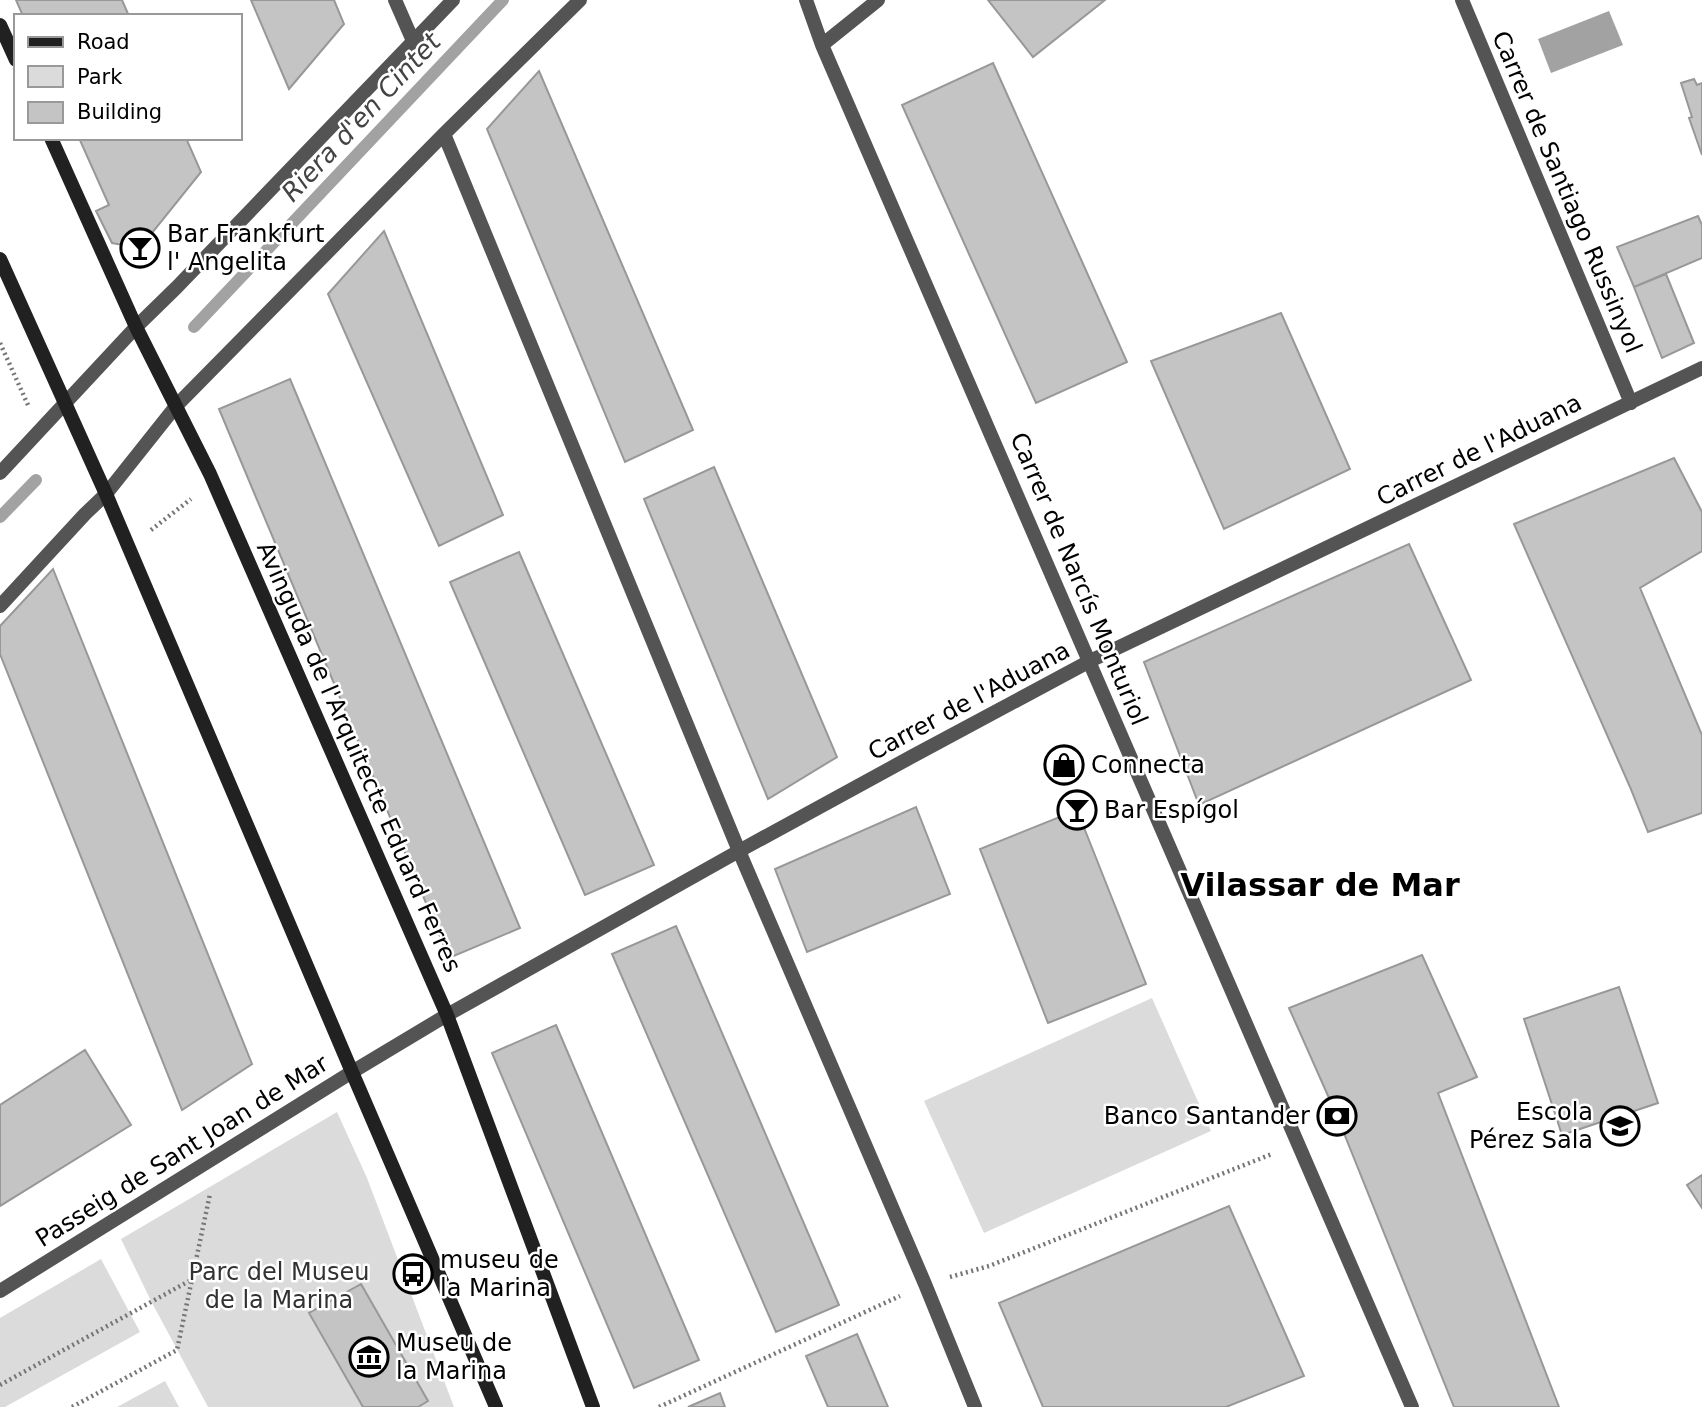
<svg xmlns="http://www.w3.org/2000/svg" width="1702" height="1407" viewBox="0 0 1702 1407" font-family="'DejaVu Sans',sans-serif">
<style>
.green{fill:#dbdbdb}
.water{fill:#a2a2a2}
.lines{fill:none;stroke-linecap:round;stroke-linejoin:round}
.stream{stroke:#a2a2a2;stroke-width:12}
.building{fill:#c4c4c4;stroke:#989898;stroke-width:2}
.path{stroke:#767676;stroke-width:4.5;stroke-dasharray:2 3.5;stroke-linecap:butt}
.street{stroke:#545454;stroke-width:14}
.secondary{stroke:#212121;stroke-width:14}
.labels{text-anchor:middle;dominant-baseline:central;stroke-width:5;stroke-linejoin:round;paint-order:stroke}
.street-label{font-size:24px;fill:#000;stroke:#fff}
.poi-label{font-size:24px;fill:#000;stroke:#fff;text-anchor:start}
.park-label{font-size:24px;fill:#323232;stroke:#fff}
.water-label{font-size:26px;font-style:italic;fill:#434343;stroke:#fff}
.district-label{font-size:32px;font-weight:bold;fill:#000;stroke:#fff}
</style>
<rect width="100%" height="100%" fill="#fff"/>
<!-- green -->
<path class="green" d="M 1152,998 L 1211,1131 L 984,1233 L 924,1101 Z
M 337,1112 L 367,1178 L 454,1407 L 208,1407 L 151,1301 L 121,1239 Z
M 101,1259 L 140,1332 L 5,1407 L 0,1407 L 0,1318 Z
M 165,1381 L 179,1407 L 117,1407 Z"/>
<!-- water -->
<path class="water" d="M 1609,11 L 1623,45 L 1551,73 L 1538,39 Z"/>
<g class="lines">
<!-- stream -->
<path class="stream" d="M 194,327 L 503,0
M 0,517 L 36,480"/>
</g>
<!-- building -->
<path class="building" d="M 16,0 L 122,0 L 129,16 L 23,16 Z
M 251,0 L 334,0 L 344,24 L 289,89 Z
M 988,0 L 1105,0 L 1033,57 Z
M 993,63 L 1127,362 L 1036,403 L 902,105 Z
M 539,71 L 693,430 L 625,462 L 487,129 Z
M 1694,79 L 1697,85 L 1702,83 L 1702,155 L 1689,118 L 1692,117 L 1681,83 Z
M 79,138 L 186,138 L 201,172 L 140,248 L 112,243 L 96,211 L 109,205 Z
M 1698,216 L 1702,225 L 1702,258 L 1634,287 L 1617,247 Z
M 384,231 L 503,515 L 439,546 L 328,294 Z
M 1666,274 L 1694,343 L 1662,358 L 1634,287 Z
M 1281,313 L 1350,469 L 1224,529 L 1151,361 Z
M 290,379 L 520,928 L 449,958 L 219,409 Z
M 1674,458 L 1702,512 L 1702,551 L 1640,588 L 1702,735 L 1702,813 L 1648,832 L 1630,787 L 1514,524 Z
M 714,467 L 837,757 L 768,799 L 644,499 Z
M 1409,544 L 1471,680 L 1199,805 L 1144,662 Z
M 519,552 L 654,865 L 585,895 L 450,582 Z
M 53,569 L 252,1064 L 182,1110 L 0,654 L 0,626 Z
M 916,807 L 950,894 L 807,952 L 775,869 Z
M 1077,810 L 1146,984 L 1048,1023 L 980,849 Z
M 676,926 L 839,1305 L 776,1332 L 612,954 Z
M 1422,955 L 1477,1077 L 1438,1093 L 1559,1407 L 1454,1407 L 1337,1116 L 1289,1008 Z
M 1619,987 L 1658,1103 L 1562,1135 L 1524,1019 Z
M 556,1025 L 699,1360 L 634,1388 L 492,1053 Z
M 85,1050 L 131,1125 L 0,1206 L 0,1105 Z
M 1702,1175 L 1702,1208 L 1687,1185 Z
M 1229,1206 L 1304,1376 L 1226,1407 L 1043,1407 L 999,1303 Z
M 361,1284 L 428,1401 L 418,1407 L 363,1407 L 309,1313 Z
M 857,1334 L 888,1407 L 828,1407 L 806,1356 Z
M 720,1393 L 725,1407 L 688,1407 Z"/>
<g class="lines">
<!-- path -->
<path class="path" d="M 0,343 L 28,405
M 151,530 L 191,499
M 950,1277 L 989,1266 L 1272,1154
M 0,1385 L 191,1280
M 72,1407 L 177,1350 L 210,1194
M 659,1407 L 900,1296"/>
<!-- street -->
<path class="street" d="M 395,0 L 413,41
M 806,0 L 822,45 L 1412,1407
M 1462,0 L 1631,403
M 822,45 L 878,0
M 444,134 L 739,851 L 925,1284 L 975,1407
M 0,473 L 136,327 L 177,287 L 453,0
M 0,606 L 85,514 L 106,494 L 176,406 L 444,134 L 580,0
M 0,1291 L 352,1072 L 447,1015 L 739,851 L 911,757 L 1090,661 L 1702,368"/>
<!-- secondary -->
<path class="secondary" d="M 0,25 L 16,60
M 51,138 L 136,327 L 210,474 L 447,1015 L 593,1407
M 0,259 L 106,494 L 352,1072 L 496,1407"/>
</g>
<!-- icons -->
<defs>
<g id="bar-ring" transform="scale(2.0125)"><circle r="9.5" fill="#fff" stroke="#000" stroke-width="1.5"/><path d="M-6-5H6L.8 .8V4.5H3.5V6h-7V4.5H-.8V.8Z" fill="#000"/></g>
<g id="shop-ring" transform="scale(2.0125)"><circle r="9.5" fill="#fff" stroke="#000" stroke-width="1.5"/><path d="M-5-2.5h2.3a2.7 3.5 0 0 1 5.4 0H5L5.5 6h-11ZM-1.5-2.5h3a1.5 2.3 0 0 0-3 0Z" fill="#000"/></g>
<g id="bank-ring" transform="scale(2.0125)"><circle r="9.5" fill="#fff" stroke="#000" stroke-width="1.5"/><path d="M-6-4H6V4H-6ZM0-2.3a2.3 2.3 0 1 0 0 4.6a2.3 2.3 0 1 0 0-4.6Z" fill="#000"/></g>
<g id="school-ring" transform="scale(2.0125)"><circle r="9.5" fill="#fff" stroke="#000" stroke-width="1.5"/><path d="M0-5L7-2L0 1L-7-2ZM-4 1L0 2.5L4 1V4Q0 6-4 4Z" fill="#000"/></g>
<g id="bus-ring" transform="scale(2.0125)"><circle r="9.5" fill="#fff" stroke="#000" stroke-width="1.5"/><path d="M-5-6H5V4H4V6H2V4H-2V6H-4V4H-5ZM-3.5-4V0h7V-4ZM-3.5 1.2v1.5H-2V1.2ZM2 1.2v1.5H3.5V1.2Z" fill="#000"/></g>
<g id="museum-ring" transform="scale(2.0125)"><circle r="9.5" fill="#fff" stroke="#000" stroke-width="1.5"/><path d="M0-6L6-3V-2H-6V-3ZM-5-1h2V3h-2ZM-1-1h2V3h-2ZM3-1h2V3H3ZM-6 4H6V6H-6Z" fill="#000"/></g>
</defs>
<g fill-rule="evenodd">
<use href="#bar-ring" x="140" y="248"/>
<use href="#shop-ring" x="1064" y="765"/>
<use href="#bar-ring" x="1077" y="810"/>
<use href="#bank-ring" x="1337" y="1116"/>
<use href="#school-ring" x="1620" y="1126"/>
<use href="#bus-ring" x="413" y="1274"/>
<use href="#museum-ring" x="369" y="1357"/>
</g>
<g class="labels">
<!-- street labels -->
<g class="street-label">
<text transform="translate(1567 192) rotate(67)">Carrer de Santiago Russinyol</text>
<text transform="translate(1479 450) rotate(-26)">Carrer de l'Aduana</text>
<text transform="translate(1079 579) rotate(67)">Carrer de Narcís Monturiol</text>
<text transform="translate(969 701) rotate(-28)">Carrer de l'Aduana</text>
<text transform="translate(359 757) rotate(66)">Avinguda de l'Arquitecte Eduard Ferres</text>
<text transform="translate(182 1151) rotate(-32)">Passeig de Sant Joan de Mar</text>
</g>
<!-- poi labels -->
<g class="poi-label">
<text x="167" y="234">Bar Frankfurt<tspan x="167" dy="28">l' Angelita</tspan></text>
<text x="1091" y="765">Connecta</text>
<text x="1104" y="810">Bar Espígol</text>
<text x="1593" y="1112" text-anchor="end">Escola<tspan x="1593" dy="28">Pérez Sala</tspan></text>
<text x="1310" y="1116" text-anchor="end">Banco Santander</text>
<text x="440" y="1260">museu de<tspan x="440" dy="28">la Marina</tspan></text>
<text x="396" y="1343">Museu de<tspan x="396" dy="28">la Marina</tspan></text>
</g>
<!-- park labels -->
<g class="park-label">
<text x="279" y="1272">Parc del Museu<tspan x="279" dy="28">de la Marina</tspan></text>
</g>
<!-- water labels -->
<g class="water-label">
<text transform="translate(361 117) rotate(-47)">Riera d'en Cintet</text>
</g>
<!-- district labels -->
<g class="district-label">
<text x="1320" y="885">Vilassar de Mar</text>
</g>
</g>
<!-- legend -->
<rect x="14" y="14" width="228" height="126" fill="#ffffff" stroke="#999999" stroke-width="2"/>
<rect x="28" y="37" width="35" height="10" fill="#212121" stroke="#999999" stroke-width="2"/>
<text x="77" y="49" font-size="21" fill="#000000">Road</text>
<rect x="28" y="66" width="35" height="21" fill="#dbdbdb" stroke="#999999" stroke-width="2"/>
<text x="77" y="84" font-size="21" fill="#000000">Park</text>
<rect x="28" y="102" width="35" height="21" fill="#c4c4c4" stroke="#999999" stroke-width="2"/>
<text x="77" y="119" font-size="21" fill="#000000">Building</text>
</svg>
